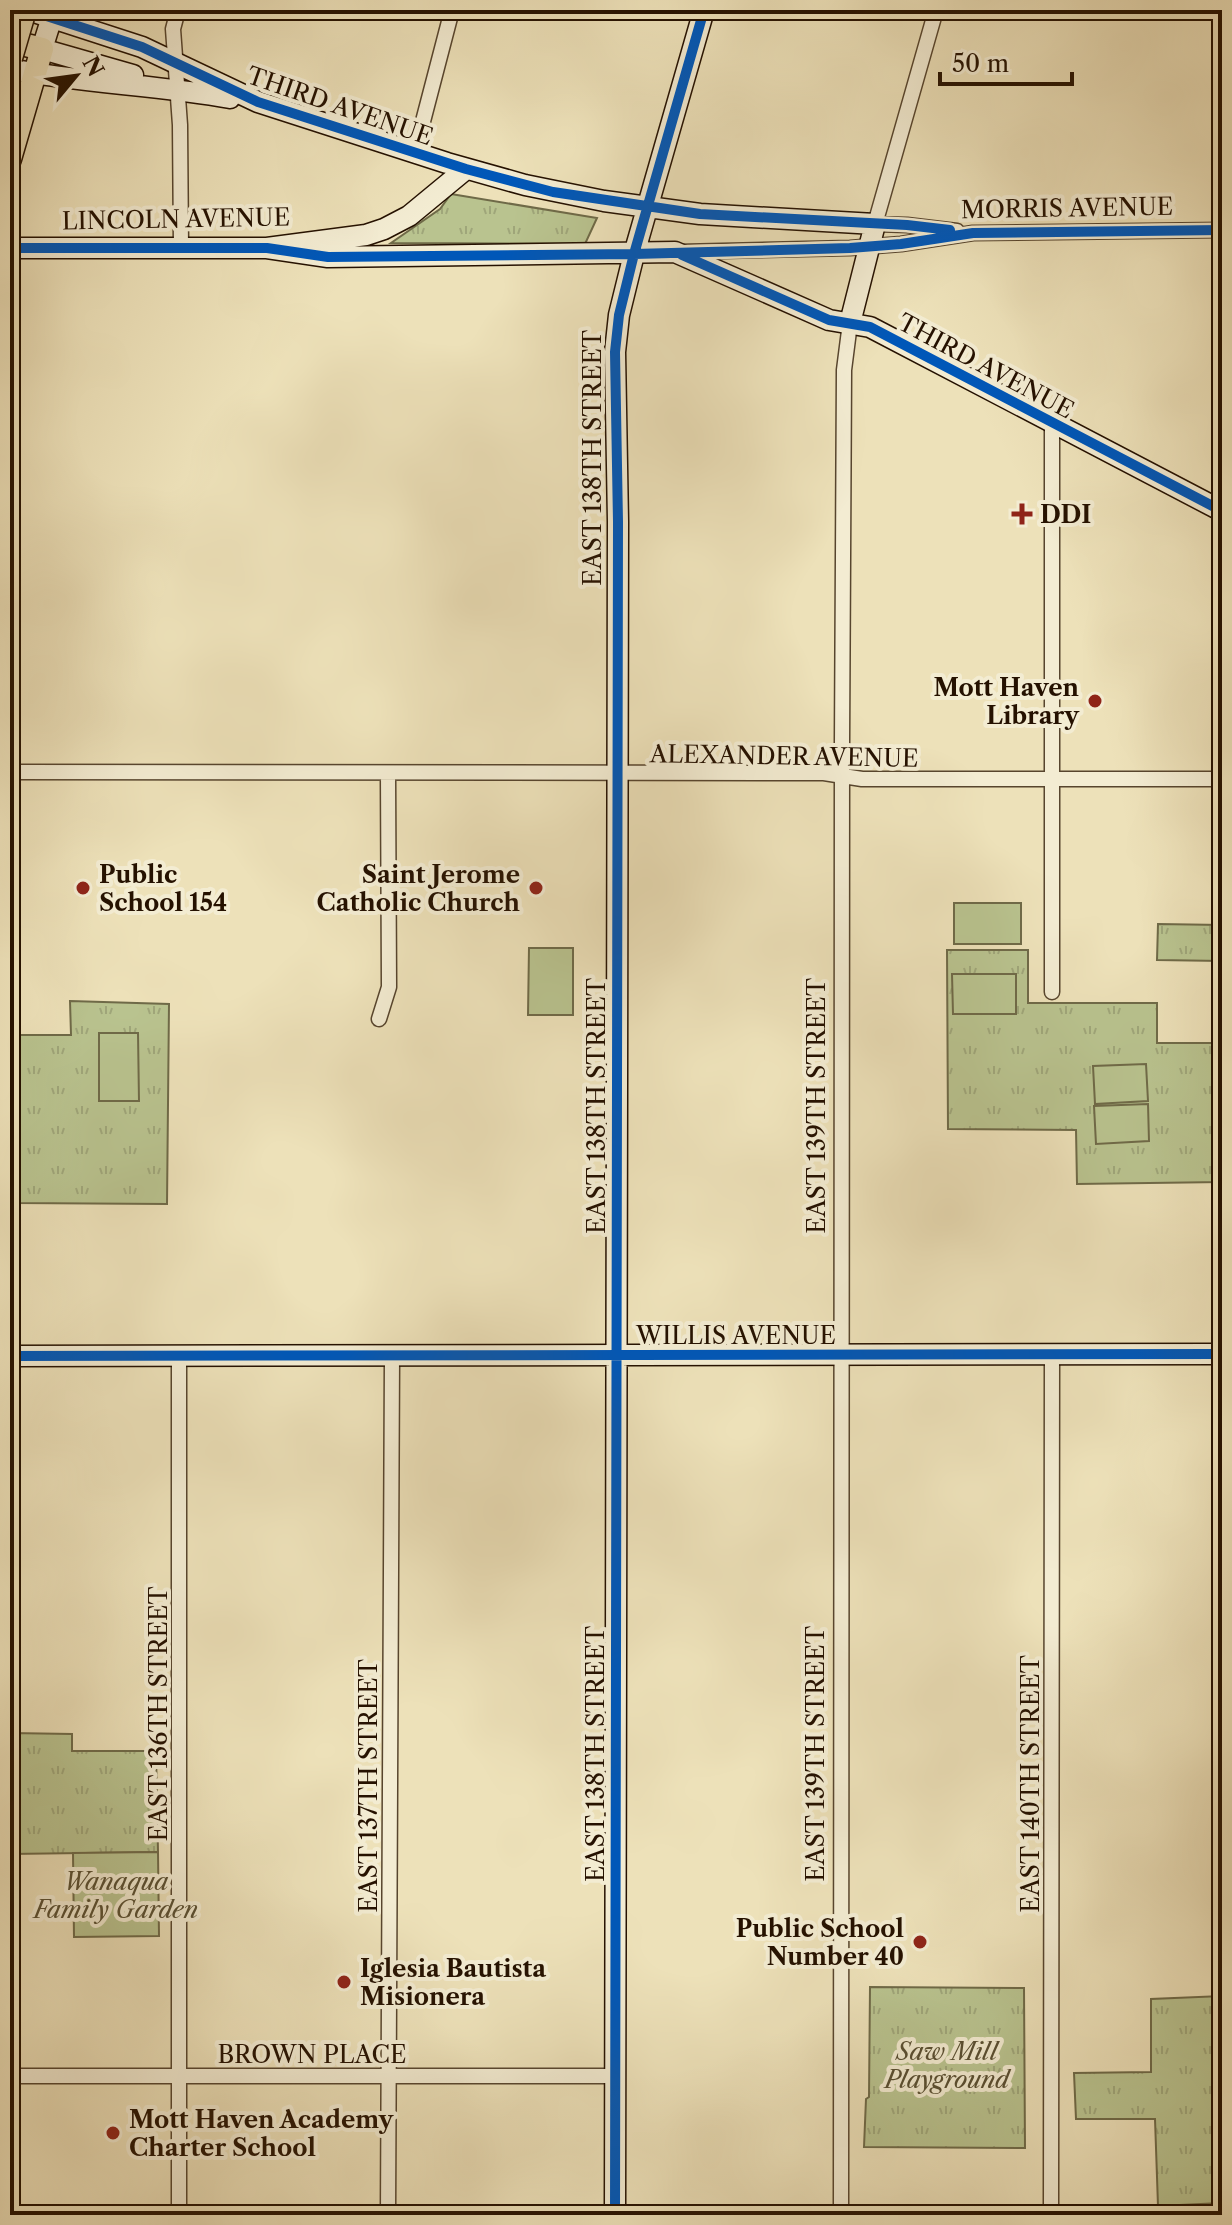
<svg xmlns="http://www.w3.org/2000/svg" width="1232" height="2225" viewBox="0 0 1232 2225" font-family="'Libre Caslon Text',serif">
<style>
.grass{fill:url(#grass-tufts);stroke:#6f6a48;stroke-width:2}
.garden{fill:#b9c38f;stroke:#6f6a48;stroke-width:2}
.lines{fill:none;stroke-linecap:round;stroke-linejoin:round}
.street-casing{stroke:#57452e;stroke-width:17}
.secondary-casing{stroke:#251100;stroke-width:23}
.primary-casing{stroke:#251100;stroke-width:25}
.street{stroke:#f3ecd2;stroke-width:14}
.secondary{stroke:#f3ecd2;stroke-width:20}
.primary{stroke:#ede1b9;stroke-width:22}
.highway-bridge-casing{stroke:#251100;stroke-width:27;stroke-linecap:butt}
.highway-bridge{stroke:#ede1b9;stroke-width:24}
.cycleway-casing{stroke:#f3ecd2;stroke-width:15}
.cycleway{stroke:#0057b8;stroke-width:10}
.poi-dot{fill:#8f2418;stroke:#f3ecd2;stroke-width:3}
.labels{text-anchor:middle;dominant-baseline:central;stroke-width:8;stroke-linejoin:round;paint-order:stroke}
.street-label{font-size:24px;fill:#251100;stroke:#f3ecd2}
.poi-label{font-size:24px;font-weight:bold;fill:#251100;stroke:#f3ecd2;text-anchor:start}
.park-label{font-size:24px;font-style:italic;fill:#594f32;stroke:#f3ecd2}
</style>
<defs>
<pattern id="grass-tufts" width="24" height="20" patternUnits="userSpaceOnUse" patternTransform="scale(2)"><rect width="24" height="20" fill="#b9c38f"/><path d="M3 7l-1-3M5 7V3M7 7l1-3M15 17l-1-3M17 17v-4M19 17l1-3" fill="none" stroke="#9fa67a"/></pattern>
</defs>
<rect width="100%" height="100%" fill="#ede1b9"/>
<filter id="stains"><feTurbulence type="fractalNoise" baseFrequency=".0025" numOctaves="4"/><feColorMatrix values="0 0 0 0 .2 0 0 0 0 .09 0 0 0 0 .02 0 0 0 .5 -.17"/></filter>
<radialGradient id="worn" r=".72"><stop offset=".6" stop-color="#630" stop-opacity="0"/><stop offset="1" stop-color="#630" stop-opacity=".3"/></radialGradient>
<!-- grass -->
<path class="grass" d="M 451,194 L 597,218 L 585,244 L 391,243 L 440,209 Z
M 1158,924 L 1222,925 L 1222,961 L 1157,960 Z
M 947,950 L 1028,950 L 1028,1003 L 1157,1003 L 1157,1043 L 1222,1043 L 1222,1182 L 1077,1184 L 1076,1130 L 948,1129 Z
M 70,1001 L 169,1004 L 167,1204 L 15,1203 L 11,1035 L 71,1035 Z
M 10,1733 L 72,1734 L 72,1751 L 156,1751 L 158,1852 L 10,1854 Z
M 870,1987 L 1024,1988 L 1025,2148 L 864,2147 L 866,2099 L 869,2097 Z
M 1222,1996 L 1222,2203 L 1158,2206 L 1155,2119 L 1076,2119 L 1074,2073 L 1151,2072 L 1151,1999 Z"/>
<!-- garden -->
<path class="garden" d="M 954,903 L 1021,903 L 1021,944 L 954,944 Z
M 529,948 L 573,948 L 573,1015 L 528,1015 Z
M 952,974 L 1016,974 L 1016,1014 L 953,1014 Z
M 99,1033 L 138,1033 L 139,1101 L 99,1101 Z
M 1146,1064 L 1148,1101 L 1095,1104 L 1093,1066 Z
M 1148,1104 L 1149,1141 L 1096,1144 L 1094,1106 Z
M 158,1852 L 159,1936 L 74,1937 L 73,1853 Z"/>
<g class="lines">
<!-- street casing -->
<g class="street-casing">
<path id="street" d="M 178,10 L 173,29 L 180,125 L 181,248
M 936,10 L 875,224 L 907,225 L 957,231
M 415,152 L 452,10
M 679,252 L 850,248 L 901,244 L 973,233 L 1222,230
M 10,772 L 824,773 L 862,779 L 1222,779
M 1052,992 L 1052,424
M 379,1019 L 389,987 L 388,774
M 10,2076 L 615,2076
M 179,2215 L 179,1356
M 388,2215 L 392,1357
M 841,2215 L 842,743 L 844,370 L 850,323
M 1051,2215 L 1052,1353"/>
</g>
<!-- secondary casing -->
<g class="secondary-casing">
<path id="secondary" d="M 28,10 L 142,47 L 258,102 L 447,163 L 525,185 L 604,201 L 700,214 L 875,224 L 850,323
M 52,17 L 42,49 L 133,75
M 10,69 C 83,83 157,85 230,98
M 10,248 L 267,248 L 366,235 L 384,229 L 409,216 L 466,169
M 267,248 L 328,257 L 675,252 L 829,320 L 870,327 L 1222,511
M 10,1356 L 1222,1354
M 615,2215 L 618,522 L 615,352 L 619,315 L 634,254 L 704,10"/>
</g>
<!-- primary casing -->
<g class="primary-casing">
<path id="primary" d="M 10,41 L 42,49 L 10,159"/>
</g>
<!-- street -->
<use href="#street" class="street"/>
<!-- secondary -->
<use href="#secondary" class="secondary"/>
<!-- primary -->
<use href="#primary" class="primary"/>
<!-- highway-bridge casing -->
<g class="highway-bridge-casing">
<path id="highway-bridge" d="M 10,58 L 24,10"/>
</g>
<!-- highway-bridge -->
<use href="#highway-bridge" class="highway-bridge"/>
<!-- cycleway casing -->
<g class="cycleway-casing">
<path id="cycleway" d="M 28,10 L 142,47 L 258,102 L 466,169 L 553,192 L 700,214 L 907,225 L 950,230
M 10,248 L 267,248 L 328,257 L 634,254 L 850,248 L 901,244 L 973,233 L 1222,230
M 682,255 L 829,320 L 870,327 L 1222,511
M 10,1356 L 1222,1354
M 615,2215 L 618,522 L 615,352 L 619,315 L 634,254 L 704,10"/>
</g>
<!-- cycleway -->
<use href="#cycleway" class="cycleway"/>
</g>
<!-- markers -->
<g class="poi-dot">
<path d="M1018 502h8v8h8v8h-8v8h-8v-8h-8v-8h8z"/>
<circle cx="1095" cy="701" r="8"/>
<circle cx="83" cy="888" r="8"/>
<circle cx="536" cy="888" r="8"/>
<circle cx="920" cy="1942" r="8"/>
<circle cx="344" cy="1982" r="8"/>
<circle cx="113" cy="2133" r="8"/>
</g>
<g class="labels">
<!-- street labels -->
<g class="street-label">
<text transform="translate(340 106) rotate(19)">THIRD AVENUE</text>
<text transform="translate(1067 208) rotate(-1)">MORRIS AVENUE</text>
<text transform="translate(176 219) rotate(-1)">LINCOLN AVENUE</text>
<text transform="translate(986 366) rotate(28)">THIRD AVENUE</text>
<text transform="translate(592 458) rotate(-90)">EAST 138TH STREET</text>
<text transform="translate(784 756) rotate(1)">ALEXANDER AVENUE</text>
<text transform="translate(596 1106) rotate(-90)">EAST 138TH STREET</text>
<text transform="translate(816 1106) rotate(-90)">EAST 139TH STREET</text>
<text x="736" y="1335">WILLIS AVENUE</text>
<text transform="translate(158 1714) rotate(-90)">EAST 136TH STREET</text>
<text transform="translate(595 1754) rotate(-90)">EAST 138TH STREET</text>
<text transform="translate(815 1754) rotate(-90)">EAST 139TH STREET</text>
<text transform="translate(1030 1784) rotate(-90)">EAST 140TH STREET</text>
<text transform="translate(368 1786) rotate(-90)">EAST 137TH STREET</text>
<text x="312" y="2054">BROWN PLACE</text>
</g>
<!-- poi labels -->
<g class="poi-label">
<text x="1040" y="514">DDI</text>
<text x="1079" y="687" text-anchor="end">Mott Haven<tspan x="1079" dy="28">Library</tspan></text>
<text x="99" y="874">Public<tspan x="99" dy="28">School 154</tspan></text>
<text x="520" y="874" text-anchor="end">Saint Jerome<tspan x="520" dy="28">Catholic Church</tspan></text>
<text x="904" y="1928" text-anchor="end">Public School<tspan x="904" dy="28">Number 40</tspan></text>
<text x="360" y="1968">Iglesia Bautista<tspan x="360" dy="28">Misionera</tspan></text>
<text x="129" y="2119">Mott Haven Academy<tspan x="129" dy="28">Charter School</tspan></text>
</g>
<!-- park labels -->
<g class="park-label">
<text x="116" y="1881">Wanaqua<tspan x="116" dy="28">Family Garden</tspan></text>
<text x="947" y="2051">Saw Mill<tspan x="947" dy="28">Playground</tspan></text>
</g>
</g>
<!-- margin -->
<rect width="1232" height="2225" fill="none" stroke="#ede1b9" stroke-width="40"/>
<rect x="12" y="12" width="1208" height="2201" fill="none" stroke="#251100" stroke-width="4"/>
<rect x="20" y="20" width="1192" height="2185" fill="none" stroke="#251100" stroke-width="2"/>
<!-- north arrow -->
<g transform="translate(76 76) rotate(61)" stroke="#f3ecd2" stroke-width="6" paint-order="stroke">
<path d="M0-6L14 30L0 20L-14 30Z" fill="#251100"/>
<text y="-12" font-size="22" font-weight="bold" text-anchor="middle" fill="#251100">N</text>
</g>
<!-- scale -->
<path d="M940 72v12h132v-12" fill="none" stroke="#251100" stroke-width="4"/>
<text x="952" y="72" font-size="24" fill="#251100" stroke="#f3ecd2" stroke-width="6" paint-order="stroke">50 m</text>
<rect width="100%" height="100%" filter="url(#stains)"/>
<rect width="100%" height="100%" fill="url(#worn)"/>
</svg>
